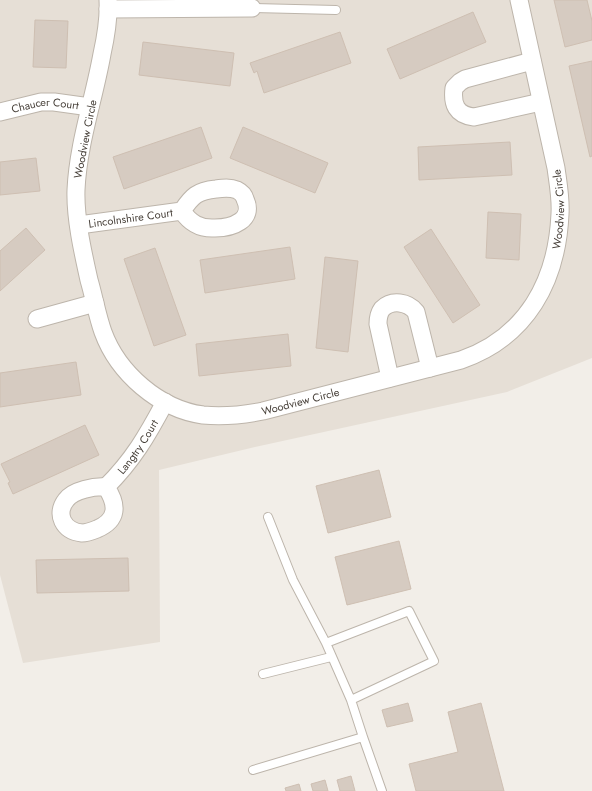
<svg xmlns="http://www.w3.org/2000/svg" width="592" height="791" viewBox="0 0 592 791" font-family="Jost,sans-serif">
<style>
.residential{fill:#e6dfd6}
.building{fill:#d6cbc1;stroke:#cebfb2}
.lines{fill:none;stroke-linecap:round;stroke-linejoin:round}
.service-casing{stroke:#bdb5ab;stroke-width:10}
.minor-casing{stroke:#bdb5ab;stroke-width:19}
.service{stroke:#fff;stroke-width:8}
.minor{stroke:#fff;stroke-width:17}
.labels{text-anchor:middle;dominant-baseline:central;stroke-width:3;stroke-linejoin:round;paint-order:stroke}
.street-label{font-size:11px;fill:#453e37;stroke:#fff}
</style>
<rect width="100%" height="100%" fill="#f2eee8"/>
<!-- residential -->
<path class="residential" d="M 0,0 L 592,0 L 592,358 L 507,392 L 255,447 L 159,470 L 160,642 L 23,663 L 0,575 Z"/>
<!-- building -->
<path class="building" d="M 554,0 L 587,0 L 592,21 L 592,40 L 565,47 Z
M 473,12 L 486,42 L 400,79 L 387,49 Z
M 35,20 L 68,21 L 66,68 L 33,67 Z
M 340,32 L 351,63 L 264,93 L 257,71 L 254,73 L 250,63 Z
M 143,42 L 234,53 L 230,86 L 139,75 Z
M 592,61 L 592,156 L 590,157 L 569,66 Z
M 201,127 L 212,158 L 124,189 L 113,157 Z
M 243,127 L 328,163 L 315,193 L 230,158 Z
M 510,142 L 512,175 L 419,180 L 418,147 Z
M 36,158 L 40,191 L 0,195 L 0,162 Z
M 488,212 L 521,214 L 519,260 L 486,258 Z
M 26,228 L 45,250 L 0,291 L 0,251 Z
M 431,229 L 480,305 L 453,323 L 404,247 Z
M 290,247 L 295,279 L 205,293 L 200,260 Z
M 155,248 L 186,335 L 154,346 L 124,259 Z
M 325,257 L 358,261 L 348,352 L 316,348 Z
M 288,334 L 291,366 L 199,376 L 196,344 Z
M 76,362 L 81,395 L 0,407 L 0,373 Z
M 85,425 L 99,455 L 13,494 L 8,483 L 10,482 L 1,464 Z
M 379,470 L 391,517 L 328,533 L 316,486 Z
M 399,541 L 411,589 L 347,605 L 335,557 Z
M 128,558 L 129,591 L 37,593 L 36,560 Z
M 408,703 L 413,721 L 387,727 L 382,710 Z
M 481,703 L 504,791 L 416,791 L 409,764 L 458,752 L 448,712 Z
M 351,776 L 355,791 L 340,791 L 337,780 Z
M 325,780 L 328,791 L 313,791 L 311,784 Z
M 299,784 L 301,791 L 286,791 L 285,788 Z"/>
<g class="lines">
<!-- service casing -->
<g class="service-casing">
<path id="service" d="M 252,8 L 336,10
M 268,517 L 293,580 L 326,643 L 351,700 L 363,737
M 326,643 L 409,611 L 434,661 L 351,700
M 263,674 L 331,657
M 253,770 L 363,737 L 382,791"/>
</g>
<!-- minor casing -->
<g class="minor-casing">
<g id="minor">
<path id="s1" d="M 108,0 C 109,18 106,36 102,54 C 94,99 78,144 76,190 C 75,218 83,253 89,280 C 94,297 97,315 103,332 C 118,373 159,409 203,415 C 224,417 243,415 263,411 L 461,360 C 527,337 557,281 560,214 C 561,198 558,183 556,168 L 519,0"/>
<path d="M 108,9 L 252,8"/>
<path d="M 532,61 L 465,79 L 460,82 L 454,88 C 452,104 456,115 474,117 L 541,102"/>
<path id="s2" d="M 0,112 L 41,102 L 54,102 L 90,107"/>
<path id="s3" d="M 79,225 L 182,211 C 192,196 197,191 216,189 C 223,188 230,187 237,190 C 241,192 244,195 245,199 C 255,220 232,228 215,228 C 200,229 190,223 182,211"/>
<path d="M 37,319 L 95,303"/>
<path d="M 390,378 L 378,324 C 378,319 379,313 382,309 C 392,299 408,302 416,312 L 430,368"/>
<path id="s4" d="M 106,487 C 95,486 73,490 66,500 C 55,514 63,531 82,533 C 86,533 92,531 97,529 C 118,520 118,505 106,487 C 133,460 147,436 165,402"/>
</g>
</g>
<!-- service -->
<use href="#service" class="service"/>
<!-- minor -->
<use href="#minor" class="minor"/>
</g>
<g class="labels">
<!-- street labels -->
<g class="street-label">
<text stroke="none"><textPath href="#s2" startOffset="46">Chaucer Court</textPath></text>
<text transform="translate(85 139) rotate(-79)">Woodview Circle</text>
<text stroke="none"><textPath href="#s1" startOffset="932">Woodview Circle</textPath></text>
<text stroke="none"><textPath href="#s3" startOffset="52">Lincolnshire Court</textPath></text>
<text stroke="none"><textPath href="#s1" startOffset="573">Woodview Circle</textPath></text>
<text stroke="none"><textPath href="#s4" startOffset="208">Langtry Court</textPath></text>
</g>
</g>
</svg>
